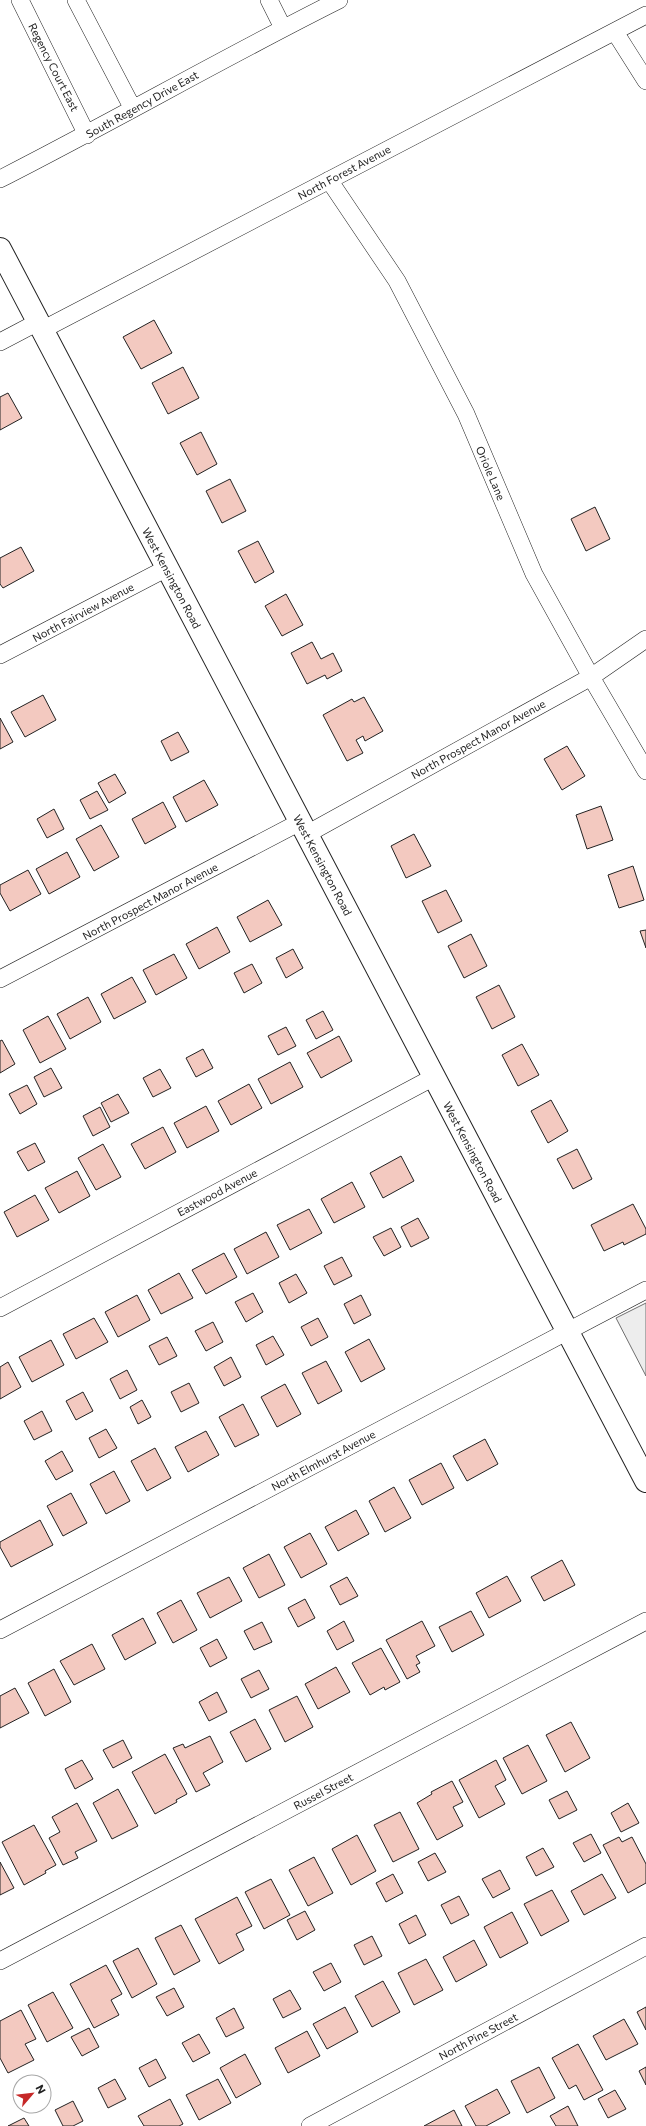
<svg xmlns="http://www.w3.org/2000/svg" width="646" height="2126" viewBox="0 0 646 2126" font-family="Commissioner,sans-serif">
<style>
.parking{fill:#ededed;stroke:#6f6f6f}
.building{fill:#f3c9c0;stroke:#222}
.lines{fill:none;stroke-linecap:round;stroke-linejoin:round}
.street-casing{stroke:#222;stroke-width:18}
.secondary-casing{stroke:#222;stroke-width:24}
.street{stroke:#fff;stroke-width:17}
.secondary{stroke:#fff;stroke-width:22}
.labels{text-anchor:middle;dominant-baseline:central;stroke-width:3;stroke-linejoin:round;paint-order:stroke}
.street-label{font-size:11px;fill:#222;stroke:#fff}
</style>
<rect width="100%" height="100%" fill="#fff"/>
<!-- parking -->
<path class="parking" d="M 646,1303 L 646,1376 L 616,1318 Z"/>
<!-- building -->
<path class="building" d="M 154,320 L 172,353 L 141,369 L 123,337 Z
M 183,367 L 199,398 L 168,414 L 152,383 Z
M 8,393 L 22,418 L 0,430 L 0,397 Z
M 201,432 L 217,464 L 197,475 L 180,443 Z
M 230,479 L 246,511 L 222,523 L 206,491 Z
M 595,507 L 610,539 L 586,551 L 571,519 Z
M 258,541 L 274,572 L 255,583 L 238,551 Z
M 21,547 L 34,571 L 3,588 L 0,584 L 0,558 Z
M 286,594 L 303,625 L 282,636 L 265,606 Z
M 312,642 L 321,659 L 333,653 L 342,671 L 327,679 L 325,675 L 307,684 L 291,653 Z
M 43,695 L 56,720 L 25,737 L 11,712 Z
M 364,697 L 383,731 L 365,741 L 363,736 L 356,740 L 363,753 L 347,761 L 323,715 L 352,699 L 354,702 Z
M 0,718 L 13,742 L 0,749 Z
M 178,732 L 189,752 L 171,761 L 161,741 Z
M 567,746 L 585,776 L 562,790 L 544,759 Z
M 115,774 L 126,793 L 109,803 L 98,783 Z
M 204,780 L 218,805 L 186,822 L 173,797 Z
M 97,791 L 108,810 L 90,819 L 80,800 Z
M 163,802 L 176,827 L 145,844 L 132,819 Z
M 601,806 L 613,840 L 587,849 L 576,815 Z
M 54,809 L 64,829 L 47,838 L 37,819 Z
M 101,825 L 119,857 L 94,871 L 76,839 Z
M 414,834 L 431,866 L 406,878 L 391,846 Z
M 67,852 L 80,877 L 49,894 L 36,869 Z
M 633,866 L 644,900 L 619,908 L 608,875 Z
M 28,870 L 41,894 L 10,911 L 0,893 L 0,885 Z
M 446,890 L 462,921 L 438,933 L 422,901 Z
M 268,900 L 282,925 L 250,942 L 237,917 Z
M 217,927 L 230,952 L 199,969 L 186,944 Z
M 646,930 L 646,948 L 640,931 Z
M 471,934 L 487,966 L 464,978 L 448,946 Z
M 293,949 L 303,968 L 286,978 L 276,958 Z
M 174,954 L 187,978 L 156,995 L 143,970 Z
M 252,964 L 262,983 L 244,993 L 234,973 Z
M 132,977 L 146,1002 L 114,1019 L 101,994 Z
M 499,985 L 515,1017 L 492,1029 L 476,997 Z
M 88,997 L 101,1022 L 70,1039 L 57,1014 Z
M 323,1011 L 333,1030 L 316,1039 L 306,1020 Z
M 48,1016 L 66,1049 L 40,1063 L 23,1030 Z
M 286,1027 L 296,1046 L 278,1055 L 268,1036 Z
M 339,1036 L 352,1061 L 321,1078 L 307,1053 Z
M 2,1040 L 15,1064 L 0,1073 L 0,1041 Z
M 522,1044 L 539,1075 L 518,1086 L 502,1055 Z
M 203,1049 L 213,1068 L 196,1077 L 186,1058 Z
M 290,1062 L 303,1087 L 271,1104 L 258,1079 Z
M 51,1068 L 62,1088 L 44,1097 L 34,1077 Z
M 160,1069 L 171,1088 L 153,1097 L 143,1078 Z
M 249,1084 L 262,1108 L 231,1125 L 218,1101 Z
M 27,1085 L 37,1104 L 20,1114 L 9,1094 Z
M 118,1094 L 129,1113 L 111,1122 L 101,1103 Z
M 551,1100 L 568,1131 L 548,1143 L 531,1111 Z
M 206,1106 L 219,1131 L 187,1148 L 174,1123 Z
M 100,1107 L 110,1127 L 93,1136 L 83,1116 Z
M 163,1127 L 176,1152 L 145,1169 L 131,1144 Z
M 35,1143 L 45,1162 L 28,1171 L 17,1152 Z
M 103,1144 L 121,1177 L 96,1190 L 78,1158 Z
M 577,1149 L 592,1179 L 573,1189 L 557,1159 Z
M 401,1156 L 414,1181 L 383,1198 L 370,1173 Z
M 77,1171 L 90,1196 L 59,1213 L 45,1188 Z
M 352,1182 L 365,1207 L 334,1223 L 321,1199 Z
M 35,1195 L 49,1220 L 17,1237 L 4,1212 Z
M 633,1204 L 646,1229 L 646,1234 L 624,1245 L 623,1242 L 604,1251 L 591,1225 Z
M 309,1209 L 322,1233 L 290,1250 L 277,1225 Z
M 418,1218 L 429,1238 L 411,1247 L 401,1227 Z
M 391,1228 L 401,1247 L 384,1256 L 373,1237 Z
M 266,1232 L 279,1257 L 247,1274 L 234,1249 Z
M 224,1253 L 237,1277 L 206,1294 L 192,1270 Z
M 342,1257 L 352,1276 L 334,1285 L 324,1266 Z
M 179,1273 L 193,1298 L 161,1314 L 148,1290 Z
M 296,1274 L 307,1293 L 289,1303 L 279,1283 Z
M 253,1293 L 263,1312 L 246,1322 L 235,1302 Z
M 137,1295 L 150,1320 L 118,1337 L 105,1312 Z
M 361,1295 L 371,1315 L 354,1324 L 344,1304 Z
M 94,1318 L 108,1342 L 76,1359 L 63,1334 Z
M 318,1318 L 328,1337 L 311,1346 L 301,1327 Z
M 213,1322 L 223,1342 L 206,1351 L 195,1331 Z
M 273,1336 L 284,1355 L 266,1365 L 256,1345 Z
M 167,1337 L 177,1356 L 159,1365 L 149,1346 Z
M 369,1339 L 385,1369 L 361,1382 L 345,1352 Z
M 51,1340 L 64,1365 L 32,1382 L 19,1357 Z
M 231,1357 L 241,1377 L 224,1386 L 214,1367 Z
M 326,1361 L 342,1391 L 318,1404 L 302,1373 Z
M 8,1362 L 21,1387 L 0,1399 L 0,1367 Z
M 127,1370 L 137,1390 L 120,1399 L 110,1379 Z
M 189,1383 L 199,1403 L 181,1412 L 171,1392 Z
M 285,1384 L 301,1414 L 277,1427 L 261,1397 Z
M 83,1392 L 93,1411 L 76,1420 L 66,1401 Z
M 142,1400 L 151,1417 L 138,1424 L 130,1407 Z
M 243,1404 L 259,1435 L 235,1447 L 219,1417 Z
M 42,1411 L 52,1431 L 34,1440 L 24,1421 Z
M 106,1429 L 117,1448 L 99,1458 L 89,1438 Z
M 206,1431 L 219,1455 L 188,1472 L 175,1447 Z
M 485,1439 L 498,1464 L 467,1481 L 453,1456 Z
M 155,1448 L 171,1478 L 147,1491 L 131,1461 Z
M 62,1451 L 73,1471 L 56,1480 L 45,1461 Z
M 441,1463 L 454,1488 L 422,1505 L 409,1480 Z
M 114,1471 L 130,1501 L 106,1514 L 90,1484 Z
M 394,1487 L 411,1518 L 385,1532 L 369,1501 Z
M 71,1493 L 87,1523 L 63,1536 L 47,1506 Z
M 356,1510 L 369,1534 L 338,1551 L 325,1527 Z
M 40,1520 L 53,1545 L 11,1567 L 0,1547 L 0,1542 Z
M 310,1533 L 327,1564 L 301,1578 L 284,1547 Z
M 269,1554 L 285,1585 L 259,1598 L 243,1568 Z
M 562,1560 L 575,1585 L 544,1601 L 531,1577 Z
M 507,1576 L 521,1601 L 489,1618 L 476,1593 Z
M 229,1577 L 242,1601 L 210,1618 L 197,1593 Z
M 347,1577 L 358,1596 L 340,1605 L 330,1586 Z
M 305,1599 L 315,1618 L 298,1627 L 288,1608 Z
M 181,1600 L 197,1630 L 173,1643 L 157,1613 Z
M 471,1611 L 484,1635 L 452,1652 L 439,1627 Z
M 143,1618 L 156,1643 L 125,1660 L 112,1635 Z
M 344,1621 L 354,1641 L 337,1650 L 327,1631 Z
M 422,1621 L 435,1646 L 416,1656 L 420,1663 L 416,1665 L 420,1672 L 407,1679 L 386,1640 Z
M 262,1622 L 272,1642 L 254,1650 L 244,1631 Z
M 217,1639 L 227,1658 L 210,1667 L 200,1648 Z
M 92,1644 L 105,1669 L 74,1685 L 60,1661 Z
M 381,1648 L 400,1682 L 385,1690 L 384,1687 L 370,1695 L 352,1663 Z
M 336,1667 L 350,1692 L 318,1709 L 305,1684 Z
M 54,1669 L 71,1702 L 45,1716 L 28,1683 Z
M 259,1670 L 269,1689 L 251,1698 L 241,1679 Z
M 15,1688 L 29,1713 L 0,1728 L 0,1696 Z
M 217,1692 L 227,1712 L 209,1721 L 199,1702 Z
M 297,1696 L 313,1727 L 285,1742 L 269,1710 Z
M 255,1719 L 271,1749 L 246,1762 L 230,1732 Z
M 571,1722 L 590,1758 L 565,1772 L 546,1735 Z
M 210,1736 L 223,1762 L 203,1773 L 210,1785 L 196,1792 L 173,1748 L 183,1744 L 185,1748 Z
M 123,1740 L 132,1758 L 113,1768 L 103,1750 Z
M 528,1745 L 547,1781 L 522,1794 L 503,1758 Z
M 165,1754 L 187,1794 L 176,1800 L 177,1802 L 155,1814 L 132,1772 Z
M 82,1760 L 93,1779 L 75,1789 L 65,1769 Z
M 496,1760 L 506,1780 L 495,1786 L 505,1804 L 479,1818 L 459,1780 Z
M 452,1781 L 463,1802 L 453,1807 L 463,1826 L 437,1840 L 417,1803 L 432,1794 L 431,1792 Z
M 118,1789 L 138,1826 L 112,1839 L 93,1803 Z
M 567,1791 L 577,1810 L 559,1819 L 549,1800 Z
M 77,1803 L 97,1841 L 75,1852 L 78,1858 L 63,1865 L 49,1838 L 60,1832 L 52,1817 Z
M 628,1803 L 639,1823 L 621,1832 L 611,1813 Z
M 400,1812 L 419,1849 L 393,1862 L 374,1825 Z
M 34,1825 L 56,1865 L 45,1871 L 46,1873 L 24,1885 L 2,1842 Z
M 591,1834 L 601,1853 L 584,1862 L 573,1843 Z
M 357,1835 L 376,1871 L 351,1885 L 332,1849 Z
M 619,1837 L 622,1842 L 632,1837 L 646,1864 L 646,1883 L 628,1893 L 603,1845 Z
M 543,1848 L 554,1867 L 536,1876 L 526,1857 Z
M 435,1853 L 446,1872 L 428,1881 L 418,1862 Z
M 314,1857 L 333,1893 L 308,1906 L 289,1870 Z
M 0,1862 L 14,1888 L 0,1895 Z
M 500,1870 L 510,1889 L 493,1898 L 482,1879 Z
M 393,1874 L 403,1893 L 386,1902 L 376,1883 Z
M 602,1874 L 616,1898 L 584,1915 L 571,1891 Z
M 271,1879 L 290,1915 L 264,1929 L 245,1892 Z
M 552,1890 L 569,1921 L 541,1936 L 524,1904 Z
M 459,1896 L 469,1915 L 451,1924 L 441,1905 Z
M 237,1897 L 252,1926 L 236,1934 L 244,1950 L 219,1964 L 195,1919 Z
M 305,1911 L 315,1930 L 297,1940 L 287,1920 Z
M 512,1912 L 528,1943 L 500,1958 L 484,1927 Z
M 416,1915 L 426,1935 L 409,1944 L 399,1924 Z
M 181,1925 L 200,1961 L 174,1975 L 155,1938 Z
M 372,1936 L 382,1956 L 364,1965 L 354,1945 Z
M 474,1940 L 487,1965 L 456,1982 L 443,1957 Z
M 138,1948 L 157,1984 L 132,1998 L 113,1961 Z
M 426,1959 L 443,1990 L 414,2005 L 398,1973 Z
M 331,1963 L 341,1982 L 324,1991 L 313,1972 Z
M 106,1965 L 122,1994 L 111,2000 L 119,2015 L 94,2028 L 70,1984 Z
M 383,1981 L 400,2012 L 372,2027 L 355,1996 Z
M 174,1988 L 184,2007 L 167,2016 L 156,1997 Z
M 290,1990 L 301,2009 L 283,2018 L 273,1999 Z
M 53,1992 L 73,2028 L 47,2042 L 28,2005 Z
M 345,2007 L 358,2032 L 327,2049 L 313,2024 Z
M 646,2007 L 646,2030 L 637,2012 Z
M 234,2008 L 244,2028 L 226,2037 L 216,2018 Z
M 21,2010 L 36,2039 L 25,2044 L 34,2060 L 8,2073 L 0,2058 L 0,2021 Z
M 624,2019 L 638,2044 L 606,2060 L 593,2036 Z
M 89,2028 L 99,2047 L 82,2056 L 71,2037 Z
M 307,2031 L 320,2056 L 288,2073 L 275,2048 Z
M 199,2034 L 210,2053 L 193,2062 L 182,2043 Z
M 578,2044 L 603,2090 L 584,2100 L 576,2085 L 569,2089 L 552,2058 Z
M 245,2054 L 261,2084 L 236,2098 L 220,2068 Z
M 156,2059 L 166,2078 L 149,2087 L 139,2068 Z
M 539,2067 L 555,2098 L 527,2113 L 511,2081 Z
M 646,2067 L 646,2085 L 639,2071 Z
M 115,2079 L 126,2099 L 108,2108 L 98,2088 Z
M 218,2079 L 231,2103 L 199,2120 L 186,2095 Z
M 497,2089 L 510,2113 L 486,2126 L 476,2126 L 465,2106 Z
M 615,2090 L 626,2109 L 608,2118 L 598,2099 Z
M 170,2099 L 183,2124 L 179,2126 L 144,2126 L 138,2116 Z
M 73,2101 L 83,2121 L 73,2126 L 63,2126 L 55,2110 Z
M 568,2106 L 578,2126 L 556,2126 L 550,2116 Z
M 454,2110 L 462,2126 L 424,2126 Z
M 24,2118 L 29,2126 L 8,2126 Z"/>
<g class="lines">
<!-- street casing -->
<g class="street-casing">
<path id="street" d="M 20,0 L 87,135
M 76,0 L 133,109
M 269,0 L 283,28
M 615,32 L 646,81
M 0,179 C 114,121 225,57 339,0
M 329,180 L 397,281 L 466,414 L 534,574 L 591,677 L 646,771
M 42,330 L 646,15
M 0,342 L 38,322
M 0,655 L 167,568
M 307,834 L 591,677 L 646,639
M 0,979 L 300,822
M 0,1308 L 434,1077
M 0,1630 L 646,1290
M 0,1961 L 646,1621
M 310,2126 L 646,1946"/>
</g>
<!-- secondary casing -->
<g class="secondary-casing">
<path id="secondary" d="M 0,249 L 646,1481"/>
</g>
<!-- street -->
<use href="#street" class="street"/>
<!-- secondary -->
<use href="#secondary" class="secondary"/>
</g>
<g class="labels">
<!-- street labels -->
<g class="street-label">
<text transform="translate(54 67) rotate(63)">Regency Court East</text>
<text transform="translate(142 104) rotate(-29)">South Regency Drive East</text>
<text transform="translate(344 172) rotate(-28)">North Forest Avenue</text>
<text transform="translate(491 473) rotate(67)">Oriole Lane</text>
<text transform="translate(172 578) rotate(62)">West Kensington Road</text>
<text transform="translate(83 612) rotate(-28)">North Fairview Avenue</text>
<text transform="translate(478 739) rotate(-29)">North Prospect Manor Avenue</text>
<text transform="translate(323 865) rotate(62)">West Kensington Road</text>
<text transform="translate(150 901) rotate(-28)">North Prospect Manor Avenue</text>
<text transform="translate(473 1152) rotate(62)">West Kensington Road</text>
<text transform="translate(217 1192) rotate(-28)">Eastwood Avenue</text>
<text transform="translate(323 1460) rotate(-28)">North Elmhurst Avenue</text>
<text transform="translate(323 1791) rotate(-28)">Russel Street</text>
<text transform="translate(478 2036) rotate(-28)">North Pine Street</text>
</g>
</g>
<!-- north arrow -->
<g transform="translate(32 2094) rotate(62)"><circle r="19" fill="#ffffff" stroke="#a7a7a7"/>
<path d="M0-3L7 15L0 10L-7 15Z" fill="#c62828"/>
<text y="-6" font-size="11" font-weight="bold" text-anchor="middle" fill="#222222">N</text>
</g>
</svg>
